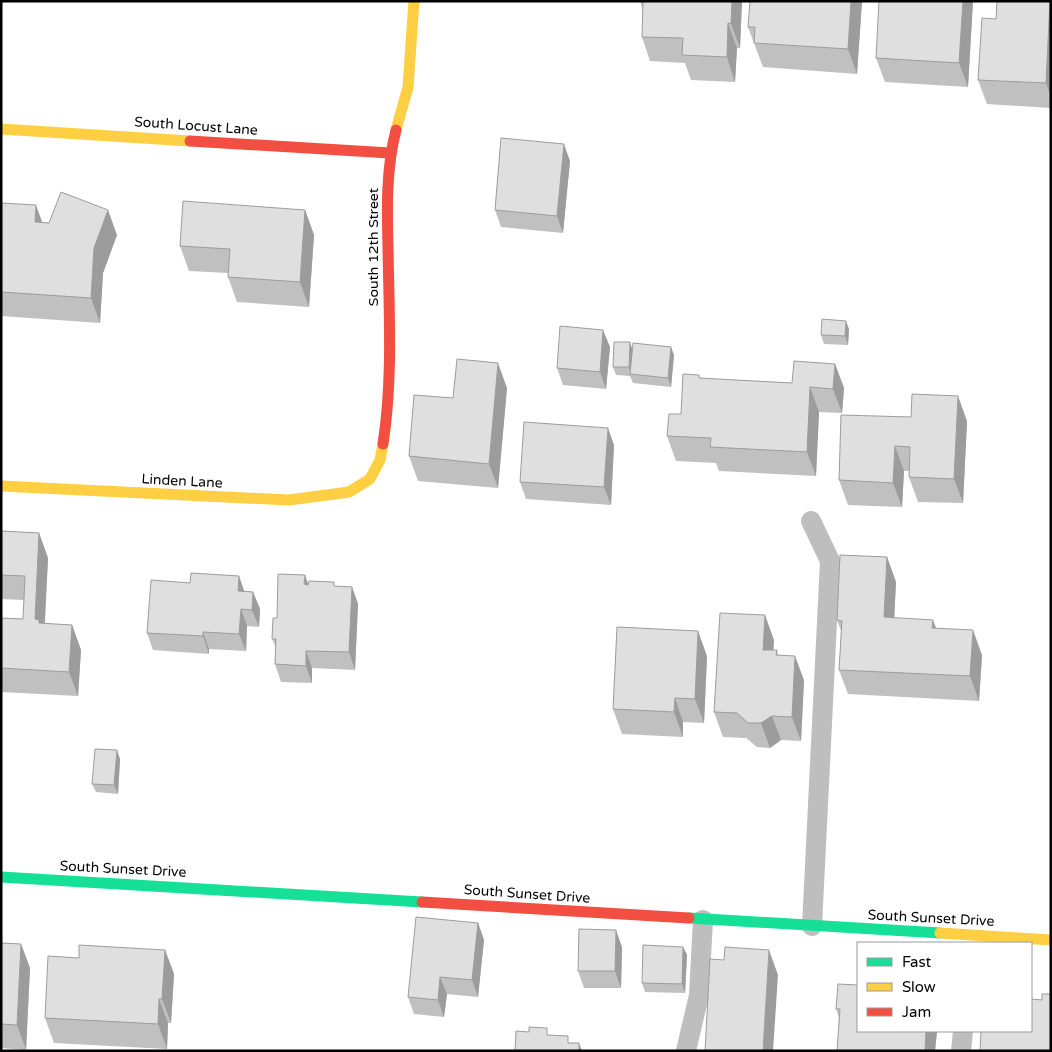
<svg xmlns="http://www.w3.org/2000/svg" width="1052" height="1052" viewBox="0 0 1052 1052" font-family="'Varela Round',sans-serif">
<style>
.lines{fill:none;stroke-linecap:round;stroke-linejoin:round}
.lane{stroke:#bebebe;stroke-width:20}
.fast{stroke:#16e098;stroke-width:11}
.slow{stroke:#ffcf43;stroke-width:11}
.jam{stroke:#f24e42;stroke-width:11}
.wall{fill:#c0c0c0}
.shaded-wall{fill:#9c9c9c}
.building{fill:#dfdfdf;stroke:#9c9c9c}
.labels{text-anchor:middle;dominant-baseline:central;stroke-width:4;stroke-linejoin:round;paint-order:stroke}
.street-label{font-size:14px;fill:#000;stroke:#fff}
</style>
<rect width="100%" height="100%" fill="#fff"/>
<g class="lines">
<!-- lane -->
<path class="lane" d="M 811,521 L 830,561 L 812,926
M 686,1051 L 699,995 L 703,920
M 961,1051 L 963,1031"/>
<!-- fast -->
<path class="fast" d="M 1,877 L 422,902
M 689,918 L 940,933"/>
<!-- slow -->
<path class="slow" d="M 1,129 L 190,141
M 396,130 L 408,87 L 414,1
M 1,486 L 289,500 L 349,492 L 370,479 L 380,460 L 383,444
M 940,933 L 1051,940"/>
<!-- jam -->
<path class="jam" d="M 190,141 L 390,153
M 383,444 C 393,379 389,313 388,248 C 387,208 386,169 396,130
M 422,902 L 689,918"/>
</g>
<!-- wall -->
<path class="wall" d="M 640,1 L 742,1 L 740,48 L 737,48 L 735,82 L 691,80 L 685,63 L 650,61 L 642,37 L 643,10 Z
M 750,1 L 862,1 L 857,74 L 763,67 L 748,27 Z
M 973,1 L 968,87 L 885,82 L 876,58 Z
M 1051,1 L 1051,108 L 987,104 L 978,80 L 996,19 Z
M 570,161 L 563,233 L 501,227 L 495,210 Z
M 1,203 L 42,222 L 117,235 L 103,273 L 100,323 L 1,316 Z
M 305,210 L 314,235 L 309,307 L 237,302 L 228,277 L 228,273 L 189,271 L 180,246 Z
M 849,329 L 848,345 L 824,344 L 821,335 Z
M 610,347 L 606,389 L 563,385 L 557,368 Z
M 633,349 L 674,355 L 671,387 L 633,383 L 630,376 L 616,375 L 613,367 Z
M 835,364 L 844,388 L 842,413 L 819,412 L 816,476 L 719,471 L 716,463 L 676,461 L 667,436 L 681,414 L 699,375 L 700,378 L 792,383 Z
M 507,388 L 498,488 L 418,481 L 409,456 L 453,398 Z
M 911,417 L 967,421 L 963,503 L 918,502 L 909,477 L 909,471 L 904,471 L 902,507 L 848,505 L 839,480 Z
M 614,445 L 611,505 L 526,499 L 520,482 Z
M 1,531 L 39,533 L 48,558 L 45,624 L 72,625 L 81,650 L 78,696 L 1,692 L 1,618 L 23,619 L 24,600 L 1,599 Z
M 887,557 L 896,582 L 894,618 L 936,629 L 982,655 L 979,701 L 848,694 L 839,670 L 841,631 L 837,620 Z
M 308,585 L 352,587 L 358,604 L 355,670 L 312,668 L 312,683 L 281,682 L 275,664 L 276,648 L 272,639 L 277,618 Z
M 244,591 L 253,592 L 260,609 L 259,627 L 247,626 L 246,651 L 209,649 L 209,654 L 153,650 L 147,633 Z
M 774,640 L 773,650 L 777,650 L 778,655 L 804,680 L 801,741 L 781,740 L 770,748 L 757,747 L 746,738 L 723,737 L 714,712 Z
M 707,656 L 704,723 L 683,722 L 683,737 L 622,734 L 613,709 Z
M 120,759 L 118,794 L 96,792 L 92,784 Z
M 478,923 L 484,940 L 478,997 L 447,994 L 444,1017 L 414,1014 L 408,997 Z
M 1,940 L 2,943 L 21,944 L 30,968 L 26,1050 L 1,1048 Z
M 622,947 L 621,988 L 584,988 L 578,971 Z
M 683,947 L 687,955 L 685,993 L 645,992 L 642,983 Z
M 165,950 L 174,974 L 171,1023 L 168,1023 L 167,1049 L 54,1043 L 45,1018 L 79,958 Z
M 838,984 L 937,1031 L 935,1051 L 837,1051 L 839,1018 L 836,1009 Z"/>
<!-- shaded-wall -->
<path class="shaded-wall" d="M 732,1 L 742,1 L 740,48 L 731,24 Z
M 851,1 L 862,1 L 857,74 L 848,49 Z
M 963,1 L 973,1 L 968,87 L 959,63 Z
M 1050,1 L 1051,1 L 1051,97 L 1046,83 Z
M 728,23 L 737,48 L 735,82 L 727,57 Z
M 564,144 L 570,161 L 563,233 L 557,216 Z
M 36,205 L 45,230 L 35,222 Z
M 108,210 L 117,235 L 103,273 L 100,323 L 91,298 L 94,248 Z
M 305,210 L 314,235 L 309,307 L 300,282 Z
M 846,321 L 849,329 L 848,345 L 845,336 Z
M 603,330 L 610,347 L 606,389 L 600,372 Z
M 630,342 L 633,351 L 631,374 L 629,367 Z
M 671,347 L 674,355 L 671,387 L 668,378 Z
M 498,363 L 507,388 L 498,488 L 489,464 Z
M 835,364 L 844,388 L 842,413 L 833,389 Z
M 810,387 L 819,412 L 816,476 L 807,452 Z
M 958,396 L 967,421 L 963,503 L 954,479 Z
M 608,428 L 614,445 L 611,505 L 604,487 Z
M 895,446 L 904,471 L 902,507 L 893,483 Z
M 39,533 L 48,558 L 44,634 L 35,619 Z
M 887,557 L 896,582 L 893,642 L 884,617 Z
M 305,575 L 311,592 L 304,584 Z
M 239,576 L 245,593 L 238,591 Z
M 352,587 L 358,604 L 355,670 L 349,652 Z
M 253,592 L 260,609 L 259,627 L 252,610 Z
M 241,609 L 247,626 L 246,651 L 239,634 Z
M 765,615 L 774,640 L 772,674 L 763,650 Z
M 933,620 L 942,644 L 932,628 Z
M 72,625 L 81,650 L 78,696 L 69,672 Z
M 973,630 L 982,655 L 979,701 L 970,676 Z
M 698,631 L 707,656 L 704,723 L 695,699 Z
M 203,632 L 209,649 L 209,654 L 203,636 Z
M 306,651 L 312,668 L 312,683 L 306,666 Z
M 795,656 L 804,680 L 801,741 L 792,717 Z
M 675,698 L 683,722 L 683,737 L 674,712 Z
M 772,716 L 781,740 L 770,748 L 761,723 Z
M 117,750 L 120,759 L 118,794 L 114,785 Z
M 478,923 L 484,940 L 478,997 L 472,980 Z
M 616,930 L 622,947 L 621,988 L 615,971 Z
M 21,944 L 30,968 L 26,1050 L 17,1025 Z
M 683,947 L 687,955 L 685,993 L 682,984 Z
M 165,950 L 174,974 L 171,1023 L 162,999 Z
M 769,950 L 778,975 L 773,1051 L 763,1051 Z
M 440,977 L 447,994 L 444,1017 L 438,1000 Z
M 159,999 L 168,1023 L 167,1049 L 158,1024 Z
M 926,1031 L 937,1031 L 935,1051 L 925,1051 Z
M 579,1043 L 582,1051 L 579,1051 Z"/>
<!-- building -->
<path class="building" d="M 643,1 L 732,1 L 731,24 L 728,23 L 727,57 L 682,55 L 683,38 L 642,37 Z
M 750,1 L 851,1 L 848,49 L 754,43 L 755,27 L 748,27 Z
M 879,1 L 963,1 L 959,63 L 876,58 Z
M 997,1 L 1050,1 L 1046,83 L 978,80 L 982,18 L 996,19 Z
M 501,138 L 564,144 L 557,216 L 495,210 Z
M 61,192 L 108,210 L 94,248 L 91,298 L 1,292 L 1,203 L 36,205 L 35,222 L 49,223 Z
M 183,201 L 305,210 L 300,282 L 228,277 L 230,249 L 180,246 Z
M 822,319 L 846,321 L 845,336 L 821,335 Z
M 560,326 L 603,330 L 600,372 L 557,368 Z
M 614,342 L 630,342 L 629,367 L 613,367 Z
M 633,343 L 671,347 L 668,378 L 630,374 Z
M 457,359 L 498,363 L 489,464 L 409,456 L 414,395 L 453,398 Z
M 794,361 L 835,364 L 833,389 L 810,387 L 807,452 L 710,447 L 711,438 L 667,436 L 669,414 L 681,414 L 683,374 L 699,375 L 699,378 L 792,383 Z
M 912,394 L 958,396 L 954,479 L 909,477 L 910,447 L 895,446 L 893,483 L 839,480 L 841,415 L 911,417 Z
M 524,422 L 608,428 L 604,487 L 520,482 Z
M 1,531 L 39,533 L 35,619 L 39,620 L 39,623 L 72,625 L 69,672 L 1,668 L 1,618 L 23,619 L 25,576 L 1,575 Z
M 840,555 L 887,557 L 884,617 L 933,620 L 932,628 L 973,630 L 970,676 L 839,670 L 842,621 L 837,620 Z
M 191,573 L 239,576 L 238,591 L 253,592 L 252,610 L 241,609 L 239,634 L 203,632 L 203,636 L 147,633 L 151,580 L 190,583 Z
M 278,574 L 305,575 L 304,584 L 308,585 L 309,581 L 334,582 L 334,586 L 352,587 L 349,652 L 306,651 L 306,666 L 275,664 L 276,639 L 272,639 L 273,618 L 277,618 Z
M 720,613 L 765,615 L 763,650 L 777,650 L 776,655 L 795,656 L 792,717 L 772,716 L 761,723 L 748,723 L 737,713 L 714,712 Z
M 617,627 L 698,631 L 695,699 L 675,698 L 674,712 L 613,709 Z
M 95,749 L 117,750 L 114,785 L 92,784 Z
M 416,917 L 478,923 L 472,980 L 440,977 L 438,1000 L 408,997 Z
M 579,929 L 616,930 L 615,971 L 578,971 Z
M 1,943 L 21,944 L 17,1025 L 1,1024 Z
M 79,945 L 165,950 L 162,999 L 159,999 L 158,1024 L 45,1018 L 48,956 L 79,958 Z
M 643,945 L 683,947 L 682,984 L 642,983 Z
M 725,947 L 769,950 L 763,1051 L 705,1051 L 710,959 L 724,960 Z
M 838,984 L 858,985 L 858,1031 L 926,1031 L 925,1051 L 837,1051 L 840,1009 L 836,1009 Z
M 1042,994 L 1051,994 L 1051,1051 L 980,1051 L 981,1031 L 1031,1031 L 1031,999 L 1042,1000 Z
M 529,1027 L 547,1028 L 547,1035 L 568,1036 L 568,1043 L 579,1043 L 579,1051 L 515,1051 L 516,1031 L 529,1032 Z"/>
<g class="labels">
<!-- street labels -->
<g class="street-label">
<text transform="translate(196 126) rotate(4)">South Locust Lane</text>
<text transform="translate(373 247) rotate(-90)">South 12th Street</text>
<text transform="translate(182 481) rotate(3)">Linden Lane</text>
<text transform="translate(123 869) rotate(3)">South Sunset Drive</text>
<text transform="translate(527 894) rotate(4)">South Sunset Drive</text>
<text transform="translate(931 918) rotate(3)">South Sunset Drive</text>
</g>
</g>
<!-- border -->
<rect width="1052" height="1052" fill="none" stroke="#000000" stroke-width="5"/>
<!-- legend -->
<rect x="857" y="942" width="175" height="90" fill="#ffffff" stroke="#999999"/>
<rect x="867" y="958" width="25" height="8" fill="#16e098" stroke="#999999"/>
<text x="902" y="967" font-size="15" fill="#000000">Fast</text>
<rect x="867" y="983" width="25" height="8" fill="#ffcf43" stroke="#999999"/>
<text x="902" y="992" font-size="15" fill="#000000">Slow</text>
<rect x="867" y="1008" width="25" height="8" fill="#f24e42" stroke="#999999"/>
<text x="902" y="1017" font-size="15" fill="#000000">Jam</text>
</svg>
